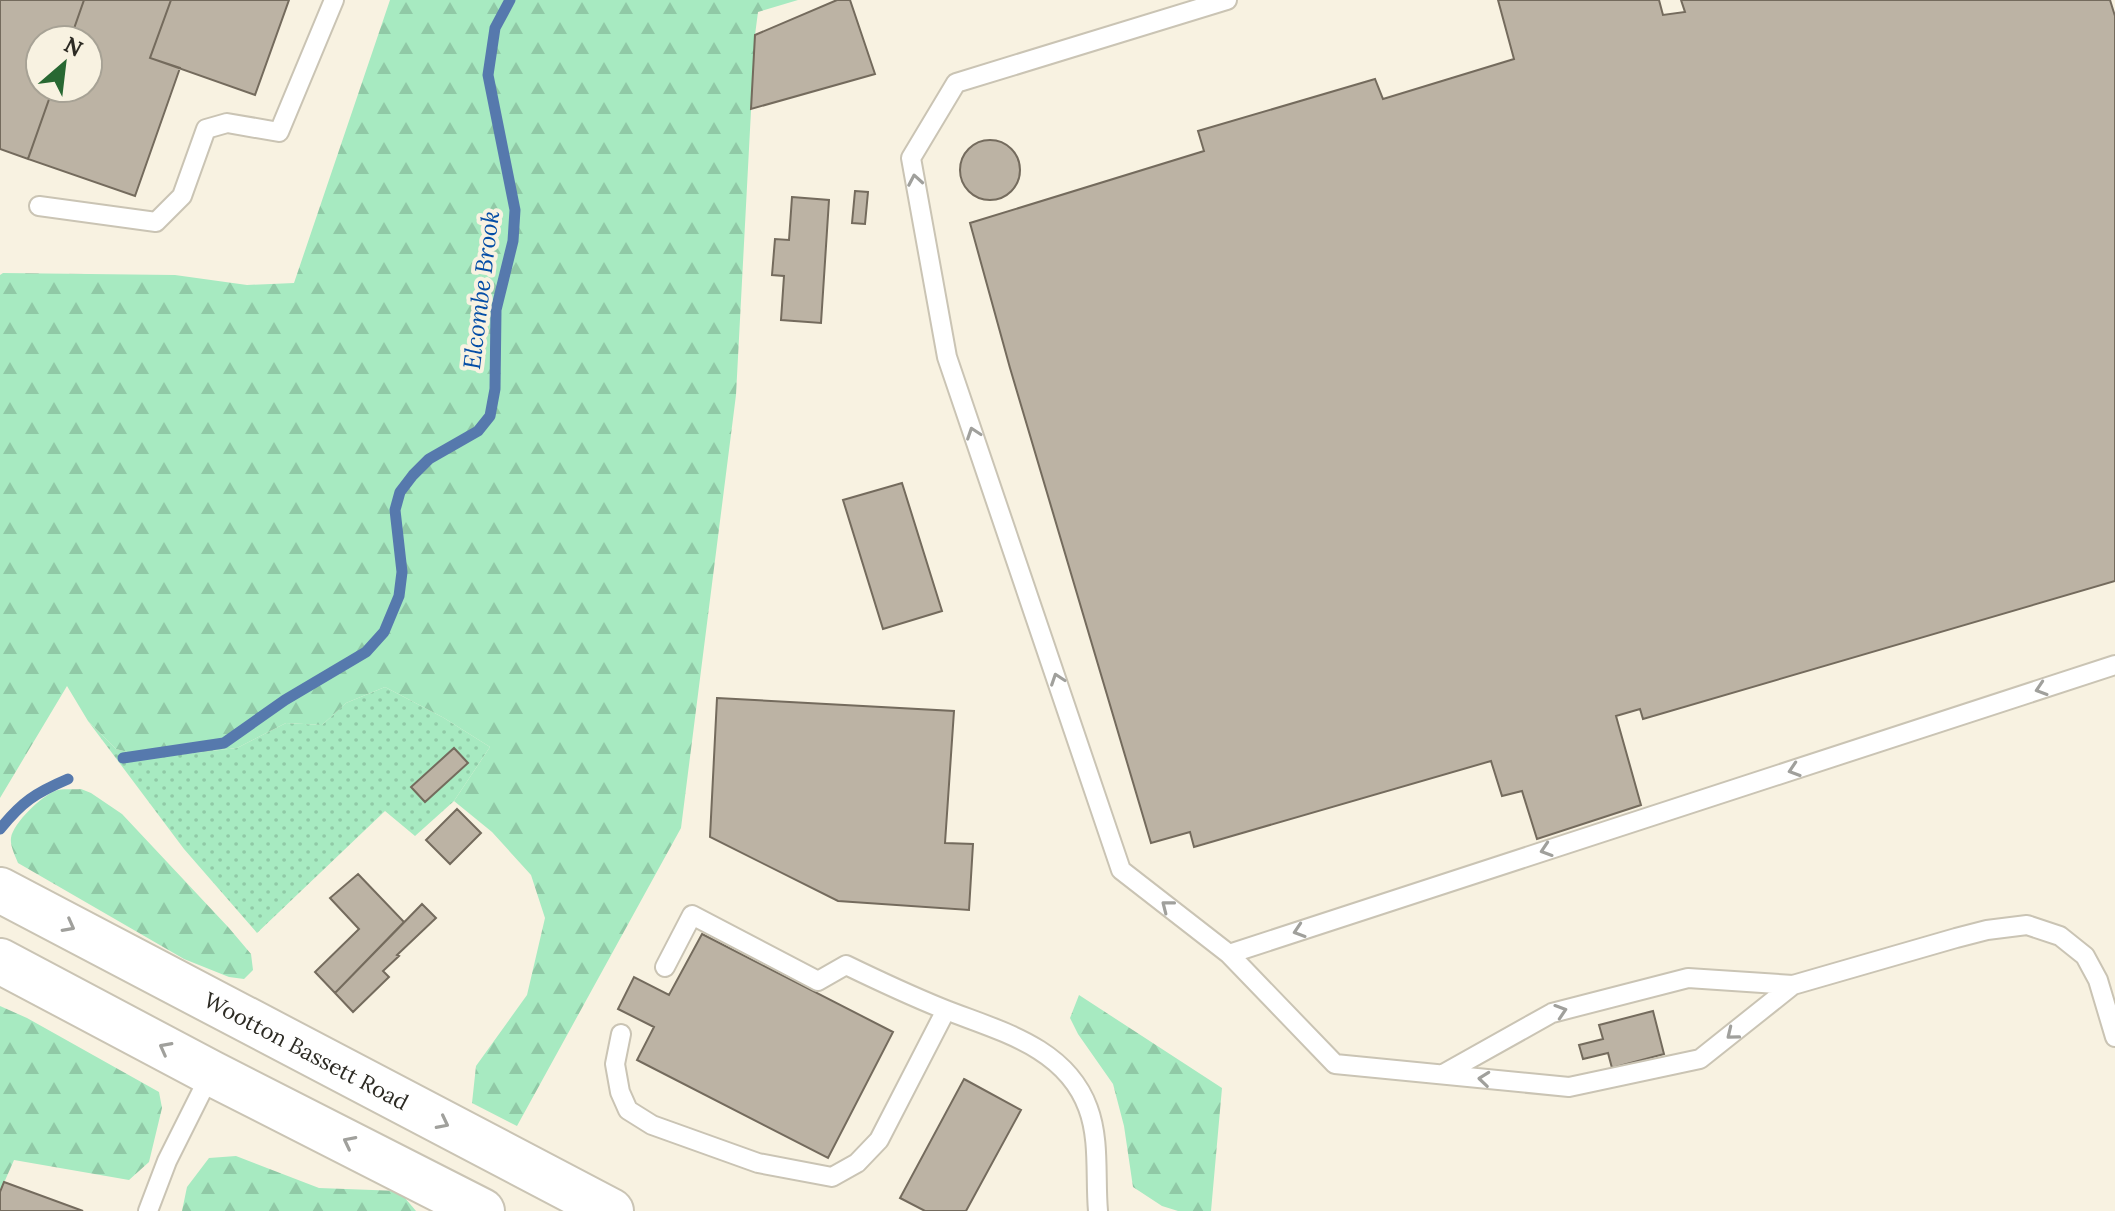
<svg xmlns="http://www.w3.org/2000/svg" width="2115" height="1211" viewBox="0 0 2115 1211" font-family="Lora,serif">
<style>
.grass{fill:url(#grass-dots)}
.forest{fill:url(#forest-firs)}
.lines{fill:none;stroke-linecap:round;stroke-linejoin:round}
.stream{stroke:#5679ad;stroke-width:11}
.building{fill:#bcb3a4;stroke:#746b5d;stroke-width:2}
.service-casing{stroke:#cac4b4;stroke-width:22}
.primary-casing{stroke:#cac4b4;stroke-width:48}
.service{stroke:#fff;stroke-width:18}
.primary{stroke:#fff;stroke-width:44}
.oneway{stroke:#a0a09c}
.labels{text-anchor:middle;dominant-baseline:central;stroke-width:8;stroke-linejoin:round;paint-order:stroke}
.street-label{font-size:22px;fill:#2d2b24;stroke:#f8f2e1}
.water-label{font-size:24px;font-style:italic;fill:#044da6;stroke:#f8f2e1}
</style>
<defs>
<pattern id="grass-dots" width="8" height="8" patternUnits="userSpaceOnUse" patternTransform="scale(2)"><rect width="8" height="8" fill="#a7eac1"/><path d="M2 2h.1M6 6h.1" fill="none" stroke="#90c9a6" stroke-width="1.8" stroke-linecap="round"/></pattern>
<pattern id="forest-firs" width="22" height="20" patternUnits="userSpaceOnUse" patternTransform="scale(2)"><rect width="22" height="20" fill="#a7eac1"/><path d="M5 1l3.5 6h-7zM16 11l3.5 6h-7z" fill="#90c9a6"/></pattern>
</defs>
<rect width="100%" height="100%" fill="#f8f2e1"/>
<!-- grass -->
<path class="grass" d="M 385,687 L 444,718 L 490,747 L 454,801 L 415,836 L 385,811 L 257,933 L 184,849 L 88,721 L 116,749 L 151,758 L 237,748 L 286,723 L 322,725 L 346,703 Z"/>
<!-- forest -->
<path class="forest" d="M 390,0 L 798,0 L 758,12 L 755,35 L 736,395 L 681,828 L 517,1126 L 472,1103 L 476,1066 L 527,995 L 545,918 L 531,875 L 492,832 L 454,801 L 490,747 L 444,718 L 385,687 L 346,703 L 322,725 L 286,723 L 237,748 L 151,758 L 116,749 L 88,721 L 67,686 L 0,798 L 0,275 L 3,273 L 175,275 L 247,285 L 294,283 Z
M 81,789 L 91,793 L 122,814 L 229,928 L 251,954 L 253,970 L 244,979 L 229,977 L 184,959 L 18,863 C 15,855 10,846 11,838 C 13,823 42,796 55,791 C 62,788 74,790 81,789 Z
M 1079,995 L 1222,1088 L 1211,1211 L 1178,1211 L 1162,1206 L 1133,1187 L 1124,1126 L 1113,1084 L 1078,1034 L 1070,1018 Z
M 0,1006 L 27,1018 L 159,1092 L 162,1108 L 149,1162 L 129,1180 L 14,1160 L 0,1192 Z
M 236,1156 L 319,1188 L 399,1191 L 416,1211 L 182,1211 L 187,1187 L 209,1158 Z"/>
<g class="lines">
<!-- stream -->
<path class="stream" d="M 123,758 L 224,743 L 285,700 L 366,652 L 384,632 L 399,596 L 402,572 L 395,510 L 400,492 L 413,475 L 429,459 L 478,431 L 490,416 L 495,389 L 496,310 L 513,241 L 515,210 L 488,75 L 495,28 L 510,0
M 0,829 C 22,802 35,793 68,779"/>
</g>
<!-- building -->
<path class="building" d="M 0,0 L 84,0 L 70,40 L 40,40 L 40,88 L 53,88 L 28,159 L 0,149 Z
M 84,0 L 171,0 L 150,58 L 180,68 L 135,196 L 28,159 L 53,88 L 88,88 L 88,40 L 70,40 Z
M 171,0 L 289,0 L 255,95 L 150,58 Z
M 837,0 L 850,0 L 875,74 L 751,109 L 755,35 Z
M 1498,0 L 1659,0 L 1663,15 L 1685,12 L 1681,0 L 2110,0 L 2115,16 L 2115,581 L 1643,719 L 1640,709 L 1616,716 L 1641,805 L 1537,839 L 1522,791 L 1502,796 L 1491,761 L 1194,847 L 1190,832 L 1151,843 L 1010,368 L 970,223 L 1204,151 L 1198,131 L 1375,79 L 1383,99 L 1514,59 Z
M960 170a30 30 0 1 1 60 0a30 30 0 1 1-60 0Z
M 855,191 L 868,192 L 865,224 L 852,223 Z
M 792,197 L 829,200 L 821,323 L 781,320 L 784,276 L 772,275 L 775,239 L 789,240 Z
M 902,483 L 942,611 L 883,629 L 843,500 Z
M 717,698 L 954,711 L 945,843 L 973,844 L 969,910 L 838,901 L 710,837 Z
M 454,748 L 468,763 L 425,802 L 411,787 Z
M 457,809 L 481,833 L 450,864 L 426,840 Z
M 358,874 L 404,922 L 335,993 L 315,972 L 359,929 L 330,898 Z
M 422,904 L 436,918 L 397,955 L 399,956 L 383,971 L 389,977 L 353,1012 L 335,993 Z
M 702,934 L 893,1032 L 828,1158 L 637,1060 L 654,1027 L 618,1009 L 634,977 L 669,995 Z
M 1653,1011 L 1664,1054 L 1612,1068 L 1608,1053 L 1583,1059 L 1579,1045 L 1603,1039 L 1599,1025 Z
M 964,1079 L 1021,1110 L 966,1211 L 925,1211 L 900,1198 Z
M 4,1182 L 83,1211 L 0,1211 L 0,1192 Z"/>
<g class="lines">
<!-- service casing -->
<g class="service-casing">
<path id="service" d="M 1227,0 L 956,83 L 911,158 L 947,357 L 1121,870 L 1229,954 L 1335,1064 L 1569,1087 L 1700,1059 L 1793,985
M 39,206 L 156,222 L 182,196 L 206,129 L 227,123 L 279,132 L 334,0
M 1229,954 L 2115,665
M 665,967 L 692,915 L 818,981 L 846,965 C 877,980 909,995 941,1008 C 995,1030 1065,1045 1088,1108 C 1100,1140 1095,1177 1098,1211
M 621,1034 L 615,1064 L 620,1092 L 628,1110 L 652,1125 L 758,1163 L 832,1177 L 857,1163 L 879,1140 L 946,1010
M 1443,1074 L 1552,1013 L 1688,978 L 1793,985 L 1956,938 L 1987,930 L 2027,925 L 2060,936 L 2085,956 L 2098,980 L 2115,1037
M 148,1211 L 167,1161 L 211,1073"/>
</g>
<!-- primary casing -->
<g class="primary-casing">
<g id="primary">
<path id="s1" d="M 0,890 L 611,1211"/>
<path d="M 0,961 L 211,1073 L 482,1211"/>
</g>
</g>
<!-- service -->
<use href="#service" class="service"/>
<!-- primary -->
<use href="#primary" class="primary"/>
</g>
<!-- one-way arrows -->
<defs><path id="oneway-chevron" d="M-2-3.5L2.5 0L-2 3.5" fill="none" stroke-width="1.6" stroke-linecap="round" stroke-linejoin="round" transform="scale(2)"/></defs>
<g class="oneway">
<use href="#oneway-chevron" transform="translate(915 180) rotate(-100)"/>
<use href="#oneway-chevron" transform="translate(973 433) rotate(-109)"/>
<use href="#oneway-chevron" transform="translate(1057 679) rotate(-109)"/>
<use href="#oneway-chevron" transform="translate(2041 689) rotate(162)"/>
<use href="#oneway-chevron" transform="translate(1794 770) rotate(162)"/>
<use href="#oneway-chevron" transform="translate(1546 850) rotate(162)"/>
<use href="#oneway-chevron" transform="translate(1167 906) rotate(-142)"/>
<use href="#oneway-chevron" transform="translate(69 926) rotate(28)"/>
<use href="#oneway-chevron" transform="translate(1299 931) rotate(162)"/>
<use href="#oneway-chevron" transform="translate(1561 1011) rotate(-18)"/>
<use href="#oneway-chevron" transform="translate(1732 1034) rotate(141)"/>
<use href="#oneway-chevron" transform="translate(165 1048) rotate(-152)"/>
<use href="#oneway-chevron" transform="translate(1484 1079) rotate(-174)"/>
<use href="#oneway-chevron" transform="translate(443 1123) rotate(27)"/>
<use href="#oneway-chevron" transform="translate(349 1142) rotate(-153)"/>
</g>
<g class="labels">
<!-- street labels -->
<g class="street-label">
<text stroke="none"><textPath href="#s1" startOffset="346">Wootton Bassett Road</textPath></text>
</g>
<!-- water labels -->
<g class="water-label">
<text transform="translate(481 290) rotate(-83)">Elcombe Brook</text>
</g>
</g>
<!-- north arrow -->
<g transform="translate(64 64) rotate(28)"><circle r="38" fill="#f8f2e1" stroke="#a7a295" stroke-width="2"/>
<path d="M0-6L14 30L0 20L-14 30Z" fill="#286832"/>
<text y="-12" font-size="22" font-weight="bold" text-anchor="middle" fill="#2d2b24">N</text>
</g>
</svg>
